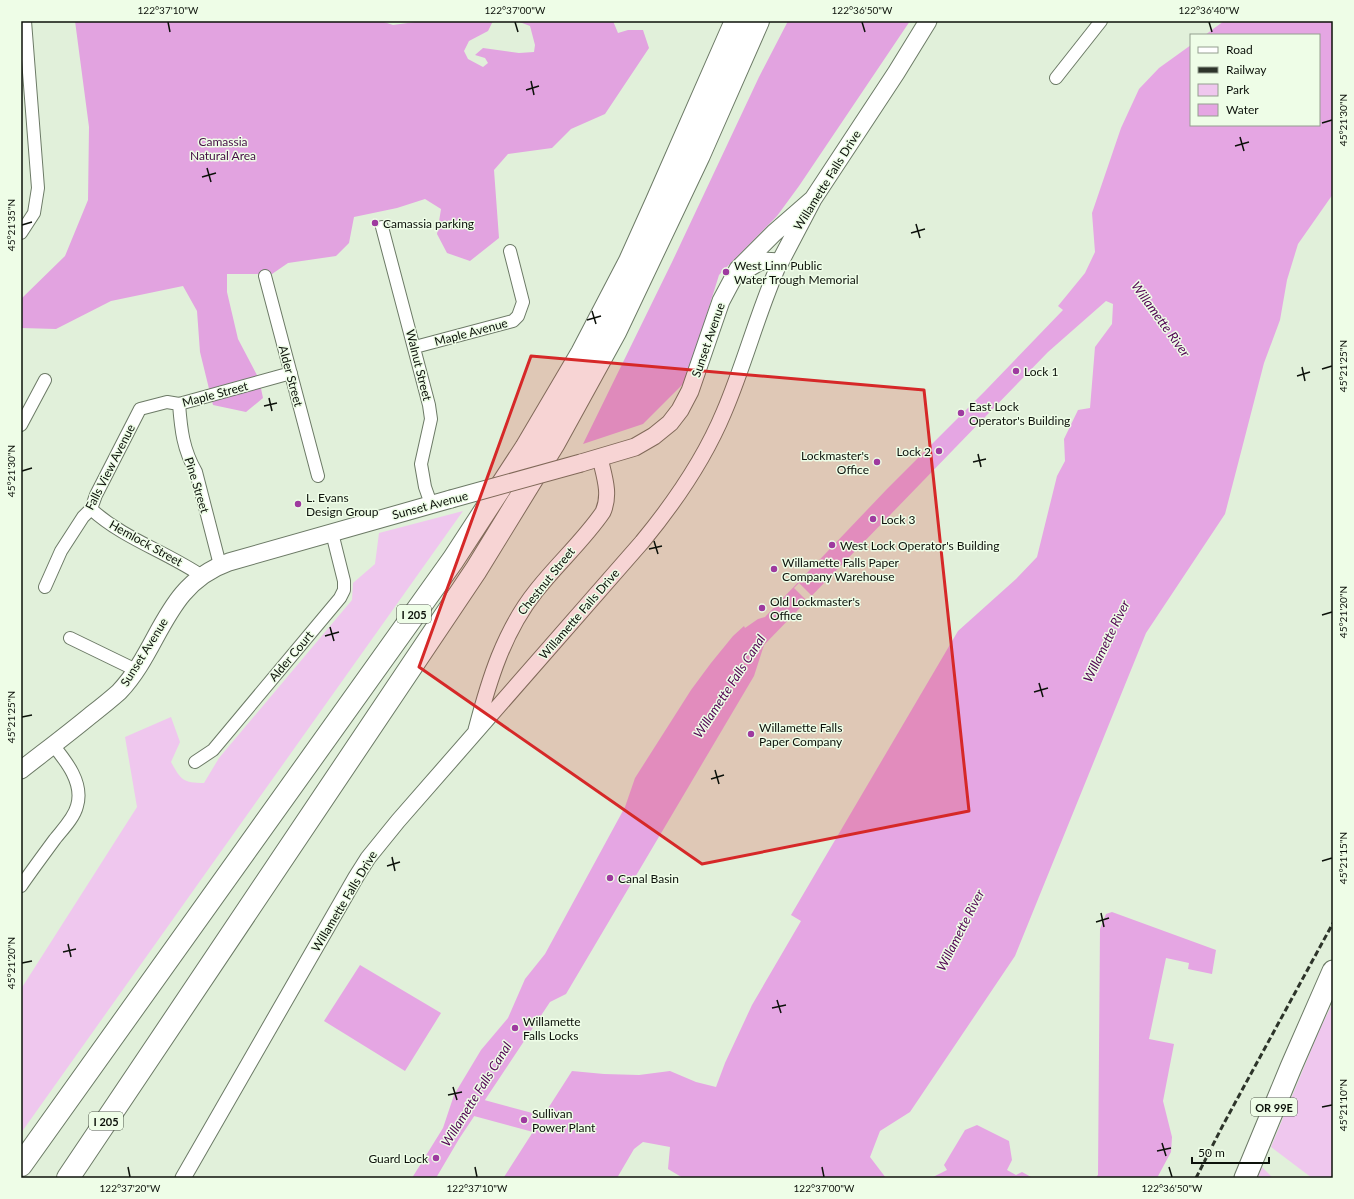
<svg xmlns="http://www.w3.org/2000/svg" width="1354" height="1199" viewBox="0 0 1354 1199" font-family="Lato,sans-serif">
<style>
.green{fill:#efc7ee}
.forest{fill:#e2a3e0}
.water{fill:#e5a6e3}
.pier{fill:#e1f0da}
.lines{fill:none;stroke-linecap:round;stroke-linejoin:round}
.river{stroke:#e5a6e3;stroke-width:18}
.minor-casing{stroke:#6c7a66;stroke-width:14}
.tertiary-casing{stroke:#6c7a66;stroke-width:17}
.secondary-casing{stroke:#6c7a66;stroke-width:19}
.trunk-casing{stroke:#6c7a66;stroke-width:23}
.motorway-casing{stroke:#6c7a66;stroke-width:24}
.minor{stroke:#fff;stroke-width:12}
.tertiary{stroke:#fff;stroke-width:15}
.secondary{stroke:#fff;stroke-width:17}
.trunk{stroke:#fff;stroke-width:21}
.motorway{stroke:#fff;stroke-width:22}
.rail{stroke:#2d342a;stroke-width:3;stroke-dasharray:6 3;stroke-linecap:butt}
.secondary-bridge-casing{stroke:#6c7a66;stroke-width:19;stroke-linecap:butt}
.secondary-bridge{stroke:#fff;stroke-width:17}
.marked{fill:#d62828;fill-opacity:0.2;stroke:#d62828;stroke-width:3;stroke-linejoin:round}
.ticks{fill:none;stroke:#0c110a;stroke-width:1.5}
.poi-dot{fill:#9e3a9f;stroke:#eefde7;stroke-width:1.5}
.labels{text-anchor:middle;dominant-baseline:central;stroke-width:3;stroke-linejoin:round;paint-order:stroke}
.shield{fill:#eefde7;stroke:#50584c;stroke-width:1}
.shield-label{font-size:11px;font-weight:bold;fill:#0c110a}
.park-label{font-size:12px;fill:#450d45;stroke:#eefde7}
.street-label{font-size:12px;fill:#0c110a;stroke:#eefde7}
.poi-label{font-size:12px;fill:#0c110a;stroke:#eefde7;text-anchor:start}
.water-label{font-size:13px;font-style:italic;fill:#510352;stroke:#eefde7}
.neatline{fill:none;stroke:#0c110a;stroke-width:1.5}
.ticks-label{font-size:10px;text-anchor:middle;fill:#0c110a}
</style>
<rect width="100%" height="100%" fill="#e1f0da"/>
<!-- green -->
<path class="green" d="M 463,511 L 21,1133 L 21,989 L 137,807 L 125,737 L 171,717 L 180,742 L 171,762 C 181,780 183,783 204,783 L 219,758 L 352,600 L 353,583 L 375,564 L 379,533 Z
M 1333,1002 L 1333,1178 L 1312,1178 L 1271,1147 L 1319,1031 Z
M 1262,1167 L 1273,1178 L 1257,1178 Z"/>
<!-- forest -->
<path class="forest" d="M 75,21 L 381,21 L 393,25 L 422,21 L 493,21 L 488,31 L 469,41 L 464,51 L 468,59 L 483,67 L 488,63 L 485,58 L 475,55 L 483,48 L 519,53 L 534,52 L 535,45 L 530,26 L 517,21 L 613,21 L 618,33 L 628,30 L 643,30 L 649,48 L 605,114 L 571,129 L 552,148 L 508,154 L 494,170 L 499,238 L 470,261 L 447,253 L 437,234 L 441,209 L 425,199 L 397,208 L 354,217 L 349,243 L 336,256 L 288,263 L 272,274 L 227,274 L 227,292 L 238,339 L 259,379 L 263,398 L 246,412 L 213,405 L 200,352 L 197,311 L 183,286 L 111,301 L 56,329 L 21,328 L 21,299 L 65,256 L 88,200 L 89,127 Z
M 788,21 L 910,21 L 799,186 L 777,216 L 719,275 L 686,381 L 643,424 L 583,444 L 673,260 L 759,77 Z"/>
<!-- water -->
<path class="water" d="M 1224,21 L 1333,21 L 1333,194 L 1298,244 L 1287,280 L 1280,320 L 1264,363 L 1225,514 L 1146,633 L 1015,956 L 910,1112 L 880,1131 L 870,1157 L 886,1178 L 683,1178 L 668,1169 L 670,1147 L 643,1142 L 634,1149 L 617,1178 L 504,1177 L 572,1071 L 604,1074 L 639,1075 L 670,1071 L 696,1082 L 716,1087 L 725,1063 L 752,1005 L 801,921 L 791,915 L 958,631 L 1016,579 L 1037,557 L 1057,476 L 1065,461 L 1064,439 L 1078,410 L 1090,408 L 1095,347 L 1112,324 L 1113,304 L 1106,301 L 1048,352 L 764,645 L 754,676 L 566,994 L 550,1002 L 459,1139 L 436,1178 L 412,1178 L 443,1128 L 454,1095 L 481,1050 L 508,1018 L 525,979 L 545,954 L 625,807 L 635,778 L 691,690 L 711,663 L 733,636 L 744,626 L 745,628 L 758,619 L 765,617 L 887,489 L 985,391 L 1063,310 L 1058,306 L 1085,273 L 1095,252 L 1092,213 L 1121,128 L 1139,89 L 1159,68 L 1191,45 L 1191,125 L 1319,125 L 1319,35 L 1205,35 Z
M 1112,912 L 1216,950 L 1212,974 L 1188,969 L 1189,963 L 1166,958 L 1149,1039 L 1174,1044 L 1163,1101 L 1172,1137 L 1171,1152 L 1157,1178 L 1095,1178 L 1098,1175 L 1100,929 L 1106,914 Z
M 360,965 L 441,1013 L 405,1071 L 324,1021 Z
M 977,1125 L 1009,1141 L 1012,1160 L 1007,1170 L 1016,1175 L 1022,1172 L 1033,1178 L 931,1178 L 947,1170 L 944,1165 L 965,1130 Z"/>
<!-- pier -->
<path class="pier" d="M 799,583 L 812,596 L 807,601 L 794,588 Z"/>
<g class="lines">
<!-- river -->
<path class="river" d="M 468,1105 L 542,1125 L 563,1123"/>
<!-- minor casing -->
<g class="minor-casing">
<path id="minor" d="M 1056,78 L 1101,21
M 382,227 L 429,405 L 431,419 L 421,464 L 425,487 L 431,504
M 21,233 L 34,213 L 38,188 L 25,21
M 265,276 L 318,476
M 415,347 L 513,321 L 518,316 L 523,302 L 510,251
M 179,404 C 181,430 183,449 196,472 L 220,565
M 21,425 L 45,380
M 91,509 C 124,539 165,551 202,576
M 45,587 L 61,551 L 83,517 L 91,509 L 96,495 L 140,409 L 167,402 L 179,404 L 291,373
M 70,638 L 136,670
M 195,762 L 213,750 L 340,598 L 344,590 L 344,581 L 332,533
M 21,886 C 32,870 44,854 55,839 C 63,829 74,818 77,806 C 84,783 66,761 53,745"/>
</g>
<!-- tertiary casing -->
<g class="tertiary-casing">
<path id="tertiary" d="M 476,730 C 489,680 504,631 536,591 C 557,564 584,540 603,512 C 611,494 604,476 600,458
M 183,1178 L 356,877 L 368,858 L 398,821 L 642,542 C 675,502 704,460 724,412 C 745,363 758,311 780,262"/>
</g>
<!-- secondary casing -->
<g class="secondary-casing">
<path id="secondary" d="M 742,272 L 761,261 L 780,262 L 813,199 L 896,73 L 928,21
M 581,463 L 635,447 L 654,436 L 670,423 L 680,410 L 690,391 L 721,301 L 738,269 L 774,233 L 813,199
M 21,770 C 44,752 68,734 91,715 C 100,708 110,700 119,692 C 161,648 164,585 229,562 L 451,499"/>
</g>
<!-- trunk casing -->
<g class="trunk-casing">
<path id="trunk" d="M 1245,1178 L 1291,1067 L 1333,971"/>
</g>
<!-- motorway casing -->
<g class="motorway-casing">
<path id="motorway" d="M 21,1165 L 453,560 L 526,448 L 582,353 L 630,261 L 657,201 L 736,21
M 68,1178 L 476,570 L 554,443 L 615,332 L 699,155 L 758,21"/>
</g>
<!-- minor -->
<use href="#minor" class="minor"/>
<!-- tertiary -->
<use href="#tertiary" class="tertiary"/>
<!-- secondary -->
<use href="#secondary" class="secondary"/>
<!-- trunk -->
<use href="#trunk" class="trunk"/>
<!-- motorway -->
<use href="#motorway" class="motorway"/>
<!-- rail -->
<path class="rail" d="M 1196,1178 L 1223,1125 L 1333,923"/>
<!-- secondary-bridge casing -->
<g class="secondary-bridge-casing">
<path id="secondary-bridge" d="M 451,499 L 581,463"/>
</g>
<!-- secondary-bridge -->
<use href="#secondary-bridge" class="secondary-bridge"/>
</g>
<!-- marked area -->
<path class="marked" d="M 531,356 L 924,390 L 969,811 L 702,864 L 419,667 Z"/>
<!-- ticks -->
<path class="ticks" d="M 168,22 L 170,32M 515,22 L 518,32M 862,22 L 865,32M 1209,22 L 1212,32M 531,81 L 534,95M 526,90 L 539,86M 1322,123 L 1332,120M 1240,137 L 1244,151M 1235,146 L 1249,142M 207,168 L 211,182M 202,177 L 216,173M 916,224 L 920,238M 22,225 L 32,222M 911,233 L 925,229M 592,311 L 596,324M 587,320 L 601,316M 1302,367 L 1305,381M 1322,369 L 1332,366M 1297,376 L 1310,372M 269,398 L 272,411M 264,406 L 277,403M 978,454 L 981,467M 973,462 L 986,459M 22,471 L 32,468M 654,541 L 658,554M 649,549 L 662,546M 1322,615 L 1332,612M 330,627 L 334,641M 325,636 L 339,632M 1039,683 L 1043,697M 1034,692 L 1048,688M 22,717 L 32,715M 715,770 L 719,784M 711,779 L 724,775M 392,857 L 395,871M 1322,861 L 1332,858M 387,866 L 400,862M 1101,913 L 1104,927M 1096,922 L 1109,918M 68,944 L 71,957M 63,952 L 76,949M 22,963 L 32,961M 777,1000 L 781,1013M 772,1008 L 786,1005M 453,1087 L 457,1100M 448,1095 L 462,1092M 1322,1107 L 1332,1105M 1162,1143 L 1166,1156M 1157,1151 L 1171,1148M 128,1167 L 130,1177M 475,1167 L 477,1177M 822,1167 L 824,1177M 1169,1167 L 1172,1177"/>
<!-- markers -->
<g class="poi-dot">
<circle cx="375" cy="223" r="4"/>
<circle cx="726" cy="272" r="4"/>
<circle cx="1016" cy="371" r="4"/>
<circle cx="961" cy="413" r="4"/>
<circle cx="939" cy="451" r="4"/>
<circle cx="877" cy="462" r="4"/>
<circle cx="298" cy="504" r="4"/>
<circle cx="873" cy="519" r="4"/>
<circle cx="832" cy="545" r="4"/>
<circle cx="774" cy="569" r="4"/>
<circle cx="762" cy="608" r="4"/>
<circle cx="751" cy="734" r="4"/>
<circle cx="610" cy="878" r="4"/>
<circle cx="515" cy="1028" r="4"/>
<circle cx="524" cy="1120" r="4"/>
<circle cx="436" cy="1158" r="4"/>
</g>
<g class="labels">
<!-- shield labels -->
<g class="shield">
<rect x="397" y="605" width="34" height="18" rx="3"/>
<rect x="1251" y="1098" width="46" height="18" rx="3"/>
<rect x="89" y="1112" width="34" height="18" rx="3"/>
</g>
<g class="shield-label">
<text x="414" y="614">I 205</text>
<text x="1274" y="1107">OR 99E</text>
<text x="106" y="1121">I 205</text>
</g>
<!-- park labels -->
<g class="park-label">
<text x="223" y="141">Camassia<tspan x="223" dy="14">Natural Area</tspan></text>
</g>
<!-- street labels -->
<g class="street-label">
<text transform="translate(827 180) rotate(-58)">Willamette Falls Drive</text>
<text transform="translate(471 332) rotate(-15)">Maple Avenue</text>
<text transform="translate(708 340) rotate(-71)">Sunset Avenue</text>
<text transform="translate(419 365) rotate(76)">Walnut Street</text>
<text transform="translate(291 376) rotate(75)">Alder Street</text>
<text transform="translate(215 394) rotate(-15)">Maple Street</text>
<text transform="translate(110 467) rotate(-63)">Falls View Avenue</text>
<text transform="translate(197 485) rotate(73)">Pine Street</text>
<text transform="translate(430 505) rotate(-15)">Sunset Avenue</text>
<text transform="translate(146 543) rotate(29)">Hemlock Street</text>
<text transform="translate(546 581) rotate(-51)">Chestnut Street</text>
<text transform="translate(579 614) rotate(-49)">Willamette Falls Drive</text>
<text transform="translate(144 652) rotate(-58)">Sunset Avenue</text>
<text transform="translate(291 656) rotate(-50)">Alder Court</text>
<text transform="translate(344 901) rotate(-59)">Willamette Falls Drive</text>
</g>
<!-- poi labels -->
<g class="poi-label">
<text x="383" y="223">Camassia parking</text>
<text x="734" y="265">West Linn Public<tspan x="734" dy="14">Water Trough Memorial</tspan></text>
<text x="1024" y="371">Lock 1</text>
<text x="969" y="406">East Lock<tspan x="969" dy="14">Operator's Building</tspan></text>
<text x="931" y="451" text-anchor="end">Lock 2</text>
<text x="869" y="455" text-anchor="end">Lockmaster's<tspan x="869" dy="14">Office</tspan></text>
<text x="306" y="497">L. Evans<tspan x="306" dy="14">Design Group</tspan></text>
<text x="881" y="519">Lock 3</text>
<text x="840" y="545">West Lock Operator's Building</text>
<text x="782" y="562">Willamette Falls Paper<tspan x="782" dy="14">Company Warehouse</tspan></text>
<text x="770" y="601">Old Lockmaster's<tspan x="770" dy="14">Office</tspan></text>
<text x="759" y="727">Willamette Falls<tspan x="759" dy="14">Paper Company</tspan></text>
<text x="618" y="878">Canal Basin</text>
<text x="523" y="1021">Willamette<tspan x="523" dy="14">Falls Locks</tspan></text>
<text x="532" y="1113">Sullivan<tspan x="532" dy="14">Power Plant</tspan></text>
<text x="428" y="1158" text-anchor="end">Guard Lock</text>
</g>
<!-- water labels -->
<g class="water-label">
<text transform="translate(1161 319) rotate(54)">Willamette River</text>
<text transform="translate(1106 641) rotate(-64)">Willamette River</text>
<text transform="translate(729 686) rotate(-57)">Willamette Falls Canal</text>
<text transform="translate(960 930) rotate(-63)">Willamette River</text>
<text transform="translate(476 1094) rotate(-58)">Willamette Falls Canal</text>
</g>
</g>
<!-- border -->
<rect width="1354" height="1199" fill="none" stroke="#eefde7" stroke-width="44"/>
<!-- legend -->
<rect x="1190" y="34" width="130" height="92" fill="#eefde7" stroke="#949f8f"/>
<rect x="1198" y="47" width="20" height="6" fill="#ffffff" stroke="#949f8f"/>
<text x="1226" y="54" font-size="12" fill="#0c110a">Road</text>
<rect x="1198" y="67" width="20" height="6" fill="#2d342a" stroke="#949f8f"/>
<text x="1226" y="74" font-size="12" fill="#0c110a">Railway</text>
<rect x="1198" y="84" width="20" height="12" fill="#efc7ee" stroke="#949f8f"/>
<text x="1226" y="94" font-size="12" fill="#0c110a">Park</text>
<rect x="1198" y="104" width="20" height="12" fill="#e5a6e3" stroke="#949f8f"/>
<text x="1226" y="114" font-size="12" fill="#0c110a">Water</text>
<!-- scale -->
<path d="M1192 1157v6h77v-6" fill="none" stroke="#0c110a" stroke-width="2"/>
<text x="1198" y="1157" font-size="12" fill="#0c110a" stroke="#eefde7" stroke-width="3" paint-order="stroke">50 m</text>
<rect x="22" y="22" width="1310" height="1155" class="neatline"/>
<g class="ticks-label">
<text x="168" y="14">122°37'10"W</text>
<text x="515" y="14">122°37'00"W</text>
<text x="862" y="14">122°36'50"W</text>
<text x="1209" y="14">122°36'40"W</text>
<text transform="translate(1343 120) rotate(-90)" y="4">45°21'30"N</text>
<text transform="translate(11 225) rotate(-90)" y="4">45°21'35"N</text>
<text transform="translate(1343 366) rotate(-90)" y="4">45°21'25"N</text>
<text transform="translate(11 471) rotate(-90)" y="4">45°21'30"N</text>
<text transform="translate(1343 612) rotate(-90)" y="4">45°21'20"N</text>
<text transform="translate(11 717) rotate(-90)" y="4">45°21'25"N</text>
<text transform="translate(1343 858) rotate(-90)" y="4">45°21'15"N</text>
<text transform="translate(11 963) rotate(-90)" y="4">45°21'20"N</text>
<text transform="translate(1343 1105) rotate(-90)" y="4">45°21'10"N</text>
<text x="130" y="1192">122°37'20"W</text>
<text x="477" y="1192">122°37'10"W</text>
<text x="824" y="1192">122°37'00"W</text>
<text x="1172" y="1192">122°36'50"W</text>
</g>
</svg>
